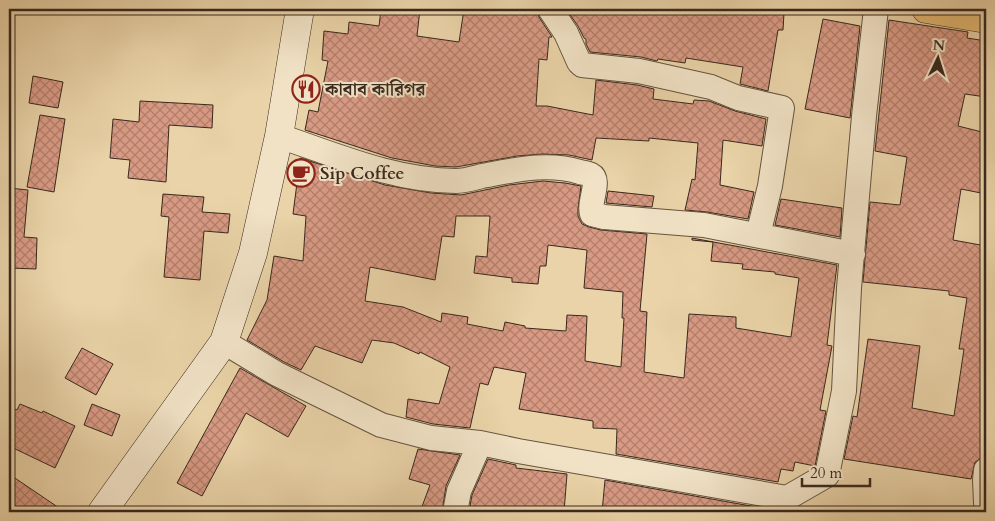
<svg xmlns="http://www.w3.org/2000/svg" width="995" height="521" viewBox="0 0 995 521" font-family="Cardo,'Noto Serif Bengali',serif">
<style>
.building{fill:url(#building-cross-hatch);stroke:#39291d;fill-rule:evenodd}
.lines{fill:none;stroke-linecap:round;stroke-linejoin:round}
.minor-casing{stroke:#655440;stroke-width:26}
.secondary-casing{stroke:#39291d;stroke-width:29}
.primary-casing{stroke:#39291d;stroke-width:29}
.minor{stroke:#f1e2c6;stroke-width:24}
.secondary{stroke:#f1e2c6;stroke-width:28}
.primary{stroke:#e5ba74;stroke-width:28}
.labels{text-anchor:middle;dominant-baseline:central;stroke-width:4;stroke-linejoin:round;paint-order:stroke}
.poi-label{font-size:18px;font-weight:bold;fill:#39291d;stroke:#f1e2c6;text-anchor:start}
</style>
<defs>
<pattern id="building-cross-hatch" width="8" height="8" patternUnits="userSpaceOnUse" patternTransform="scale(1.25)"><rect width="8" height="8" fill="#d99a84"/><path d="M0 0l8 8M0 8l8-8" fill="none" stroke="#b17e6b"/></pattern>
</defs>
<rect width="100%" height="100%" fill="#ead3a8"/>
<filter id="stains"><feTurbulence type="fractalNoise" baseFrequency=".004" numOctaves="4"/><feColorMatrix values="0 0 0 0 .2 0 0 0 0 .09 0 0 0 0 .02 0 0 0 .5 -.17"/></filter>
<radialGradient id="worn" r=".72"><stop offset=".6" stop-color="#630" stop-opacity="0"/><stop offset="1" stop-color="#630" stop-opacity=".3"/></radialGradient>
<!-- building -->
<path class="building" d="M 381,9 L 420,9 L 417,36 L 459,42 L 464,9 L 536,9 L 539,17 L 552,37 L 549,37 L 547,60 L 539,59 L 536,106 L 547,106 L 593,115 L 596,80 L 637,85 L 654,89 L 653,99 L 693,104 L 694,100 L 709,101 L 735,111 L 766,119 L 762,146 L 723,140 L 720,185 L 754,192 L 748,219 L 707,212 L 685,210 L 692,179 L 695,180 L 698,143 L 649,138 L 649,141 L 596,138 L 592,160 L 569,155 L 542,154 L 517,156 L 456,167 L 435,166 L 392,158 L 305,130 L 309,110 L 318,112 L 328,61 L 322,60 L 324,31 L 348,34 L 349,22 L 379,26 Z
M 566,9 L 760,9 L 770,10 L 770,12 L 784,13 L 783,30 L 778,30 L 768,91 L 740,84 L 743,67 L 686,58 L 685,63 L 658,59 L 657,61 L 641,57 L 590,52 L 586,44 L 586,39 L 584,38 L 578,26 Z
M 823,19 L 860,26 L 850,118 L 805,109 Z
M 889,20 L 968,32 L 967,38 L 986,41 L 986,97 L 965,94 L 958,126 L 986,133 L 986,194 L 961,189 L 953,240 L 986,246 L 986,346 L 982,372 L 986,373 L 986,438 L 983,457 L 975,462 L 971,479 L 844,459 L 853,416 L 857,417 L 868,339 L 920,346 L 912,408 L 954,416 L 964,349 L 959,349 L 967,298 L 949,295 L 949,291 L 863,282 L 870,202 L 900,205 L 907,157 L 875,151 Z
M 33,76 L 63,82 L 58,108 L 29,103 Z
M 140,101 L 213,105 L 212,128 L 169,125 L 166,182 L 128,178 L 130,160 L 110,158 L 113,119 L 139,122 Z
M 40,115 L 65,119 L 54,192 L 27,187 Z
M 300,158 L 385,185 L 431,193 L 461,195 L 509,185 L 543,181 L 565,183 L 581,186 L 578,209 L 578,216 L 582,224 L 589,227 L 601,230 L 647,234 L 640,311 L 647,312 L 644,372 L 684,378 L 689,314 L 736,317 L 736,328 L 791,337 L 799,278 L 775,274 L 775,272 L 742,269 L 743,264 L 711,261 L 713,242 L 692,240 L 692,238 L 837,265 L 827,345 L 832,346 L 820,410 L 826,411 L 815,466 L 795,462 L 793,471 L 781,469 L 778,482 L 616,454 L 617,429 L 593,428 L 593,421 L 519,409 L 526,373 L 494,367 L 488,385 L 480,383 L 470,428 L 433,424 L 406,417 L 408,399 L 439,404 L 450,367 L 420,352 L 419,354 L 394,343 L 372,340 L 362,363 L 315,346 L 301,370 L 284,362 L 247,340 L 267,300 L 274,256 L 303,261 L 306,216 L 293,214 L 297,183 L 294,183 L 297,163 L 298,163 ZM 456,216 L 490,216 L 487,257 L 476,256 L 474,273 L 512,278 L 512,282 L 538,284 L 540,266 L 546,266 L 548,245 L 587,250 L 584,288 L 623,292 L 622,318 L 624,318 L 621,367 L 585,361 L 587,316 L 567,315 L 566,331 L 525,328 L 525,326 L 505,322 L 503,331 L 467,324 L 468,317 L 442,313 L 441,322 L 403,307 L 365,301 L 370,267 L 435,280 L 442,236 L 454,237 Z
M 9,188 L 28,190 L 24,237 L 37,238 L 36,269 L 9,268 Z
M 608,191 L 654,196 L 652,207 L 606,203 Z
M 163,194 L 204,197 L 202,212 L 230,214 L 228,233 L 204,231 L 200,280 L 164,277 L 169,217 L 161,216 Z
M 781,199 L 842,208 L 840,237 L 775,225 Z
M 82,348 L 113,364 L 96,395 L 65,378 Z
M 240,368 L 306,406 L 288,437 L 246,413 L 202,496 L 177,483 Z
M 20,404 L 42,413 L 43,411 L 75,426 L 55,468 L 9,446 L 9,407 L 17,410 Z
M 92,404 L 120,415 L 112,436 L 84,425 Z
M 418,449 L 460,455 L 446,486 L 442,512 L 420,512 L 430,485 L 409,479 Z
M 488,459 L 516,465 L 516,468 L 567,474 L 564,512 L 469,512 L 472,495 Z
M 9,474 L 65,512 L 9,512 Z
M 605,480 L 762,508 L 762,512 L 602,512 Z"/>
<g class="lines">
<!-- minor casing -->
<g class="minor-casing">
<path id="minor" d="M 550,9 L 566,33 L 579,62 L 582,65 L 639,71 L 711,87 L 738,98 L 782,108 L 770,186 L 758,235
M 279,136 C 336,155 395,181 456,181 C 464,181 474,178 482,176 C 515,170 547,162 580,172 C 583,173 588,173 591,175 C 601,180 588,203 592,214 L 604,217 L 704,225 L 853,254
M 224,342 L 277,374 L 381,425 L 431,438 L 480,443 L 518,451 L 787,498
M 986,470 L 985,480 L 986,503
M 777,509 L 787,498 L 827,475 L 844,391 L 849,288 L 864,116 L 876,9
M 455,512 L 459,491 L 480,443"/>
</g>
<!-- secondary casing -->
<g class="secondary-casing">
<path id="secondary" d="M 102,512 L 224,342 L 253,253 L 279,136 L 300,9"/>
</g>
<!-- primary casing -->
<g class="primary-casing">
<path id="primary" d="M 926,9 L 986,19"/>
</g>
<!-- minor -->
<use href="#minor" class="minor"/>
<!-- secondary -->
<use href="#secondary" class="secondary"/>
<!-- primary -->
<use href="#primary" class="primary"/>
</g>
<!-- icons -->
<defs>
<g id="restaurant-ring" transform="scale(1.4375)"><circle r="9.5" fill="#f1e2c6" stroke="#8f2418" stroke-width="1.5"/><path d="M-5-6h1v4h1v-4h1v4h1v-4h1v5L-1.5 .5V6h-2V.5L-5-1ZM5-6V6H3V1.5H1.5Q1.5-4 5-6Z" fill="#8f2418"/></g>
<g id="cafe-ring" transform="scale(1.4375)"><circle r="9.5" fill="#f1e2c6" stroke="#8f2418" stroke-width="1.5"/><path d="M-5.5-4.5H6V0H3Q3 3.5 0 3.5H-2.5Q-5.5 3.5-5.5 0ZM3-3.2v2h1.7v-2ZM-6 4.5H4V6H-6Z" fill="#8f2418"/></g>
</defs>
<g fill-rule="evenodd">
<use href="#restaurant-ring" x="306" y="89"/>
<use href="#cafe-ring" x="301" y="173"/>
</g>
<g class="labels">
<!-- poi labels -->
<g class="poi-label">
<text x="325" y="89">কাবাব কারিগর</text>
<text x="320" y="173">Sip Coffee</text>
</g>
</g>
<!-- margin -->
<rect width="995" height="521" fill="none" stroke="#ead3a8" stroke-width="30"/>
<rect x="10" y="10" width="975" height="501" fill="none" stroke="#39291d" stroke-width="2.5"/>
<rect x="15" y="15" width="965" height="491" fill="none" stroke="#39291d"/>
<!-- north arrow -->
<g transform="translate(938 58) rotate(4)" stroke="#f1e2c6" stroke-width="4" paint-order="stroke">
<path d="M0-4L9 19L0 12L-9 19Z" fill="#39291d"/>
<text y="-8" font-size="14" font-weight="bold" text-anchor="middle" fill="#39291d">N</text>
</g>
<!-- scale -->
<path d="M802 478v8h68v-8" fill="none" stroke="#39291d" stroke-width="2.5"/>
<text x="810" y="478" font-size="15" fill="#39291d" stroke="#f1e2c6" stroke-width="4" paint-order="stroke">20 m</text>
<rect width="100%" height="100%" filter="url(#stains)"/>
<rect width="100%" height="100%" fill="url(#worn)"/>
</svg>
